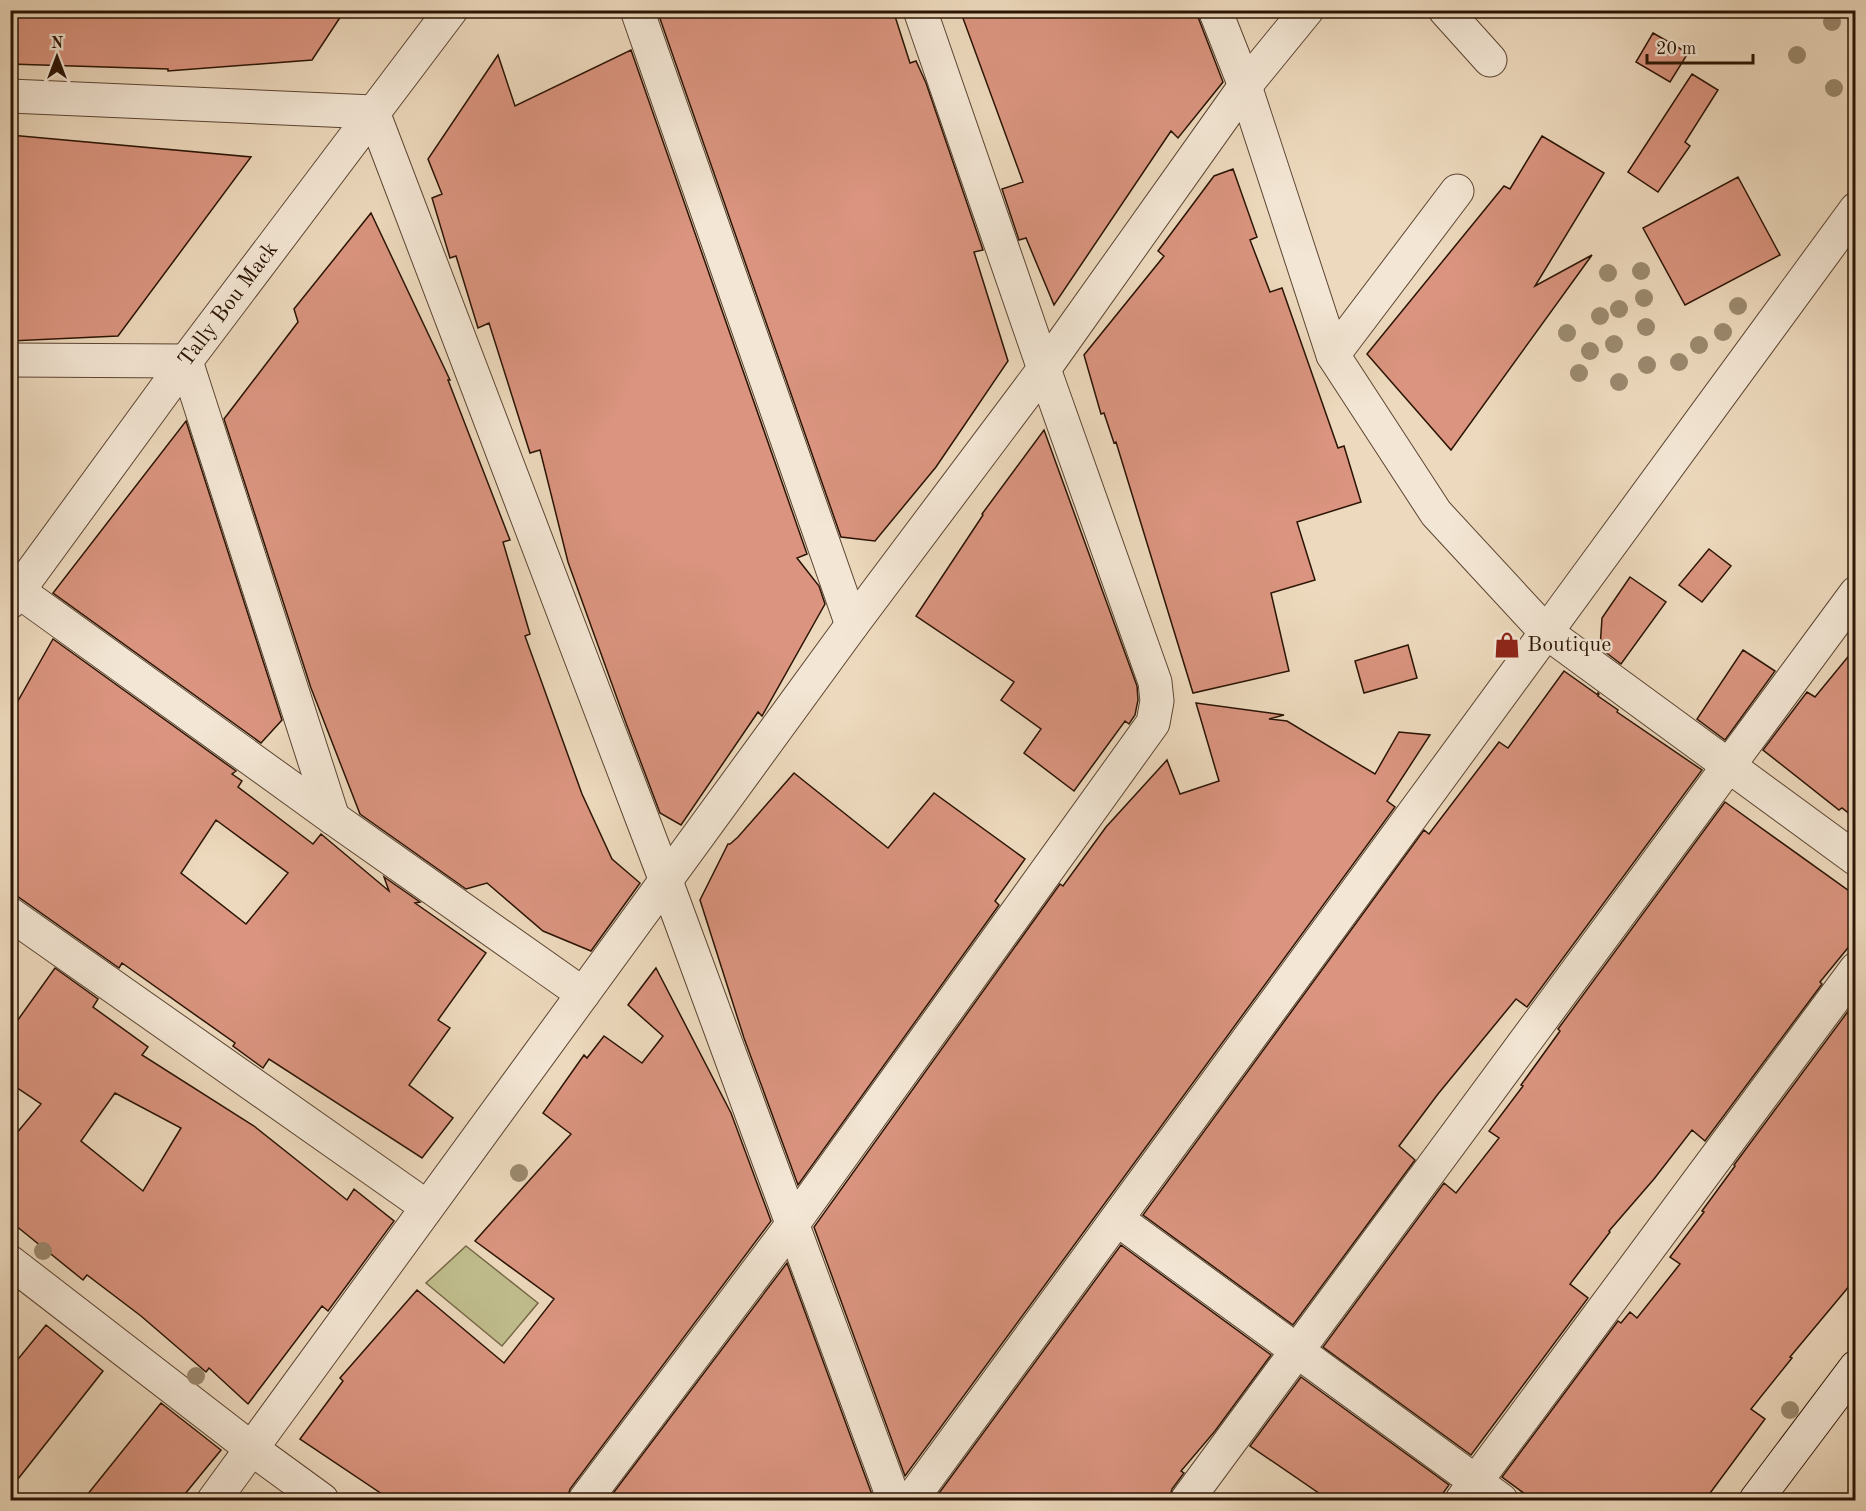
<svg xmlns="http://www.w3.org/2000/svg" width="1866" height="1511" viewBox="0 0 1866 1511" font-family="'Old Standard TT',serif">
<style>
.green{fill:#c0bd8c;stroke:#766848;stroke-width:1.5}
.building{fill:#da947f;stroke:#2b1404;stroke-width:1.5;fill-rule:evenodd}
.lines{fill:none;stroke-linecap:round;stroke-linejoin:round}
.street-casing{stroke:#5c4532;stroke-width:35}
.secondary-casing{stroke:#2b1404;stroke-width:35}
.street{stroke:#f3e6d4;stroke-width:33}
.secondary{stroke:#f3e6d4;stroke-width:33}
.tree{fill:#9b896e}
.labels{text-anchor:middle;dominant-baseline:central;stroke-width:4.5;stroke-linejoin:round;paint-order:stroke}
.street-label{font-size:22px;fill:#2b1404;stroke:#f3e6d4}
.poi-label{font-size:22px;fill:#2b1404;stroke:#f3e6d4;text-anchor:start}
</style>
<rect width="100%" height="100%" fill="#edd9bd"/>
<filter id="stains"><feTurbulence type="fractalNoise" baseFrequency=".00333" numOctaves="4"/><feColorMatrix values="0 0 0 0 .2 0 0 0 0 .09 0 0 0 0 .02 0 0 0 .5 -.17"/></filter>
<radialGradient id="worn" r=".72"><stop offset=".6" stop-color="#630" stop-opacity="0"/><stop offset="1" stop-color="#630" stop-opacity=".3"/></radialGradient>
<!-- green -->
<path class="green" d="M 466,1246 L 538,1303 L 502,1346 L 426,1283 Z"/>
<!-- building -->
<path class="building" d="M 10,10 L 345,10 L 312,60 L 168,71 L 168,69 L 10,64 Z
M 657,10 L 893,10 L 910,63 L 916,61 L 926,83 L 983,250 L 974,252 L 1008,361 L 936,467 L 875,541 L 841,537 Z
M 960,10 L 1197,10 L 1198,17 L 1223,82 L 1178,138 L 1171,131 L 1054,305 L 1026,238 L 1019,240 L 1002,189 L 1023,182 Z
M 1653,33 L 1688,53 L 1670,82 L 1636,62 Z
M 631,50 L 807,554 L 797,558 L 819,586 L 825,604 L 762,716 L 758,712 L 681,825 L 660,813 L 626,723 L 568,562 L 540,450 L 530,453 L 489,323 L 478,328 L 456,256 L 450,258 L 432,198 L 442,194 L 428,159 L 498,55 L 515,106 Z
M 1692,74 L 1718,90 L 1685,142 L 1690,146 L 1658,192 L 1628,172 Z
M 10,135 L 251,157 L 118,336 L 10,341 Z
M 1542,136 L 1604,173 L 1535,286 L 1592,255 L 1451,450 L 1367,354 L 1504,186 L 1510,189 Z
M 1233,169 L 1257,237 L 1250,240 L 1270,292 L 1282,288 L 1338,448 L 1344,446 L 1361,502 L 1297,522 L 1315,580 L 1271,593 L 1289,671 L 1193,693 L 1116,442 L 1114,443 L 1104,413 L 1101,414 L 1084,355 L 1164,256 L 1158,251 L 1214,176 Z
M 1738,177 L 1780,255 L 1685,305 L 1643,228 Z
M 371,213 L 450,380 L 448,380 L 510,540 L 503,542 L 530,634 L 525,636 L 582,794 L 612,859 L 640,883 L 591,951 L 543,931 L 487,883 L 466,889 L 360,814 L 311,688 L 224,419 L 298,322 L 294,309 Z
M 186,421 L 282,720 L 261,743 L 53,593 Z
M 1044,430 L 1137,686 L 1138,700 L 1135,715 L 1129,724 L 1125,721 L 1074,791 L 1024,753 L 1041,729 L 1001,700 L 1014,682 L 916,616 L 983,515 L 982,514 Z
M 1709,549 L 1731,566 L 1702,602 L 1679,585 Z
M 1630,577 L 1666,602 L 1621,664 L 1600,648 L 1602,618 Z
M 53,639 L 236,771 L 232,774 L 242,781 L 238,787 L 313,844 L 321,834 L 389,891 L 384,877 L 420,902 L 415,903 L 486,953 L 438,1020 L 450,1028 L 409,1085 L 453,1118 L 422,1158 L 269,1059 L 263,1068 L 233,1046 L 235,1043 L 122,963 L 119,968 L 10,891 L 10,715 ZM 216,820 L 288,873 L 246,924 L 181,873 Z
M 1408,645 L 1417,678 L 1364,693 L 1355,661 Z
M 1856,647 L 1856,819 L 1842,808 L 1839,810 L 1763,750 L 1807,692 L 1815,697 Z
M 1743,650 L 1775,671 L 1725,740 L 1697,719 Z
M 1564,671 L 1598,695 L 1598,693 L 1599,694 L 1598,696 L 1618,710 L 1617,712 L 1702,770 L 1527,1007 L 1516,999 L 1438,1094 L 1399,1146 L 1415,1160 L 1293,1325 L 1143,1215 L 1424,830 L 1429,834 L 1499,742 L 1508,748 Z
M 1196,703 L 1284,715 L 1269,719 L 1287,721 L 1375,774 L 1399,732 L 1430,735 L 1387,801 L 1395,807 L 905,1476 L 814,1227 L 1060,884 L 1063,886 L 1106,827 L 1167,760 L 1180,794 L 1219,781 Z
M 794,773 L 888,848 L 934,793 L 1025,859 L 995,901 L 999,905 L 798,1185 L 744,1038 L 700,900 L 728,844 L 730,844 L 738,837 Z
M 1725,802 L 1856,896 L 1856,938 L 1820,982 L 1822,984 L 1705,1141 L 1692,1130 L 1654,1179 L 1609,1231 L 1610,1232 L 1570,1284 L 1588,1298 L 1471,1455 L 1323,1347 L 1444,1183 L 1456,1193 L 1499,1138 L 1489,1131 L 1523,1086 L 1521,1085 L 1560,1031 L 1558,1029 Z
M 55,968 L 98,999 L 93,1007 L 148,1047 L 142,1055 L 254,1126 L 347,1200 L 354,1189 L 394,1221 L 328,1311 L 322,1306 L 248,1404 L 209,1368 L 206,1372 L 141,1316 L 87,1275 L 83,1280 L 10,1221 L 10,1141 L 41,1104 L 10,1083 L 10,1031 ZM 115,1093 L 181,1128 L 143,1191 L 81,1141 Z
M 656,968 L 731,1113 L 771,1221 L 570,1489 L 567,1500 L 391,1500 L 300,1439 L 343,1381 L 340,1378 L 417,1290 L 504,1363 L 554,1299 L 475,1241 L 571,1134 L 543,1113 L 584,1055 L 587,1058 L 604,1036 L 642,1063 L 663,1036 L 628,1005 Z
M 1852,1006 L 1856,1008 L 1856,1278 L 1790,1357 L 1792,1358 L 1751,1409 L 1765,1419 L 1705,1500 L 1533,1500 L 1502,1477 L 1618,1321 L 1621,1323 L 1630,1312 L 1637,1318 L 1680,1264 L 1670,1257 L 1704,1212 L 1702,1211 L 1735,1166 L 1734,1165 Z
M 1121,1245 L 1271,1355 L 1215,1431 L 1181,1471 L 1184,1473 L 1172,1489 L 1169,1500 L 934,1500 Z
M 787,1263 L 874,1500 L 608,1500 Z
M 46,1325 L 103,1371 L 10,1489 L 10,1369 Z
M 1301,1377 L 1449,1485 L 1438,1500 L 1329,1500 L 1250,1446 Z
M 161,1403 L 221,1450 L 180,1500 L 83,1500 Z"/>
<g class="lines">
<!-- street casing -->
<g class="street-casing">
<g id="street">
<path d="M 637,10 L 852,625"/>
<path d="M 1215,10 L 1245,86 L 1333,355 L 1436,513 L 1546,632 L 1856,859"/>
<path d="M 1445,10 L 1490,60"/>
<path d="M 10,96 L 373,112 L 666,881 L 894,1500"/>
<path d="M 1333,355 L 1457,191"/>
<path d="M 10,360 L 186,361 L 333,818"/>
<path d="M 10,585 L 333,818 L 583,994"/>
<path id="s1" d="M 10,602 L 186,361 L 451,10"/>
<path d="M 10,914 L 427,1207"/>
<path d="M 1117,1219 L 1501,1500"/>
<path d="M 10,1262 L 252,1449 L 322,1500"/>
<path d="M 214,1500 L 852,625 L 1044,369 L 1245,86 L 1307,10"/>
<path d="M 585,1500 L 792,1225 L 1153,723 L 1157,701 L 1155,682 L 1044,369 L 920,10"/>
<path d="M 911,1500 L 1856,209"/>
<path d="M 1187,1500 L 1856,593"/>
<path d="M 1462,1500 L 1856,969"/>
</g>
</g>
<!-- secondary casing -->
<g class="secondary-casing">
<path id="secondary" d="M 1756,1500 L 1856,1367"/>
</g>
<!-- street -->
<use href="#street" class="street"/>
<!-- secondary -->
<use href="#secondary" class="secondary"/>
</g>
<!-- trees -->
<g class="tree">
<circle cx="1832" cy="22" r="9"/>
<circle cx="1797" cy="55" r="9"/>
<circle cx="1834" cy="88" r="9"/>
<circle cx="1641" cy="271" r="9"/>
<circle cx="1608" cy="273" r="9"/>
<circle cx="1644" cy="298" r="9"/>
<circle cx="1738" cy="306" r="9"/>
<circle cx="1619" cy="309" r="9"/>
<circle cx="1600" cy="316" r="9"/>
<circle cx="1646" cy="327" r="9"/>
<circle cx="1723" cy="332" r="9"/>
<circle cx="1567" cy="333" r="9"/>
<circle cx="1614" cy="344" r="9"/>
<circle cx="1699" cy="345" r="9"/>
<circle cx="1590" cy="351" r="9"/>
<circle cx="1679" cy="362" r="9"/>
<circle cx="1647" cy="365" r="9"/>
<circle cx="1579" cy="373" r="9"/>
<circle cx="1619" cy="382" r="9"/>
<circle cx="519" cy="1173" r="9"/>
<circle cx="43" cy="1251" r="9"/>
<circle cx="196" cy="1376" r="9"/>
<circle cx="1790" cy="1410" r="9"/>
</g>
<!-- icons -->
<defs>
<g id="shop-bare" transform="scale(2.07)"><path d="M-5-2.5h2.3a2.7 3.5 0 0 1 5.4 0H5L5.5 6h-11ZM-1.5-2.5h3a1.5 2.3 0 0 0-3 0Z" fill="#8f2418" stroke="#f3e6d4" stroke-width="2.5" paint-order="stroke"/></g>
</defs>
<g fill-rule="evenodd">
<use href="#shop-bare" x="1507" y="645"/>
</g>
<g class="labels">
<!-- street labels -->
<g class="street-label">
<text stroke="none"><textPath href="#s1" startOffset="369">Tally Bou Mack</textPath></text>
</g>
<!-- poi labels -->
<g class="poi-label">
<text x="1527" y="645">Boutique</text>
</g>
</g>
<!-- margin -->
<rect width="1866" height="1511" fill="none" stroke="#edd9bd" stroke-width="36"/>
<rect x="12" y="12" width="1842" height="1487" fill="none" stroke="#2b1404" stroke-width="3"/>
<rect x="18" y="18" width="1830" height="1475" fill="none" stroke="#2b1404" stroke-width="1.5"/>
<!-- north arrow -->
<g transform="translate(57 57)" stroke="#f3e6d4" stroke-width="4.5" paint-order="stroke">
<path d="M0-4.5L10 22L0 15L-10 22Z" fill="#2b1404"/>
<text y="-9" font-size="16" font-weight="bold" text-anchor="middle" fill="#2b1404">N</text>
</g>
<!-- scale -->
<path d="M1647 54v9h106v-9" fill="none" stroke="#2b1404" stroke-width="3"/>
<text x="1656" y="54" font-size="18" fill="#2b1404" stroke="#f3e6d4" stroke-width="4.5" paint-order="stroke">20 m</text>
<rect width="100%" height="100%" filter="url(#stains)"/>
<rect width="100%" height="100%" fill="url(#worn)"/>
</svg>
